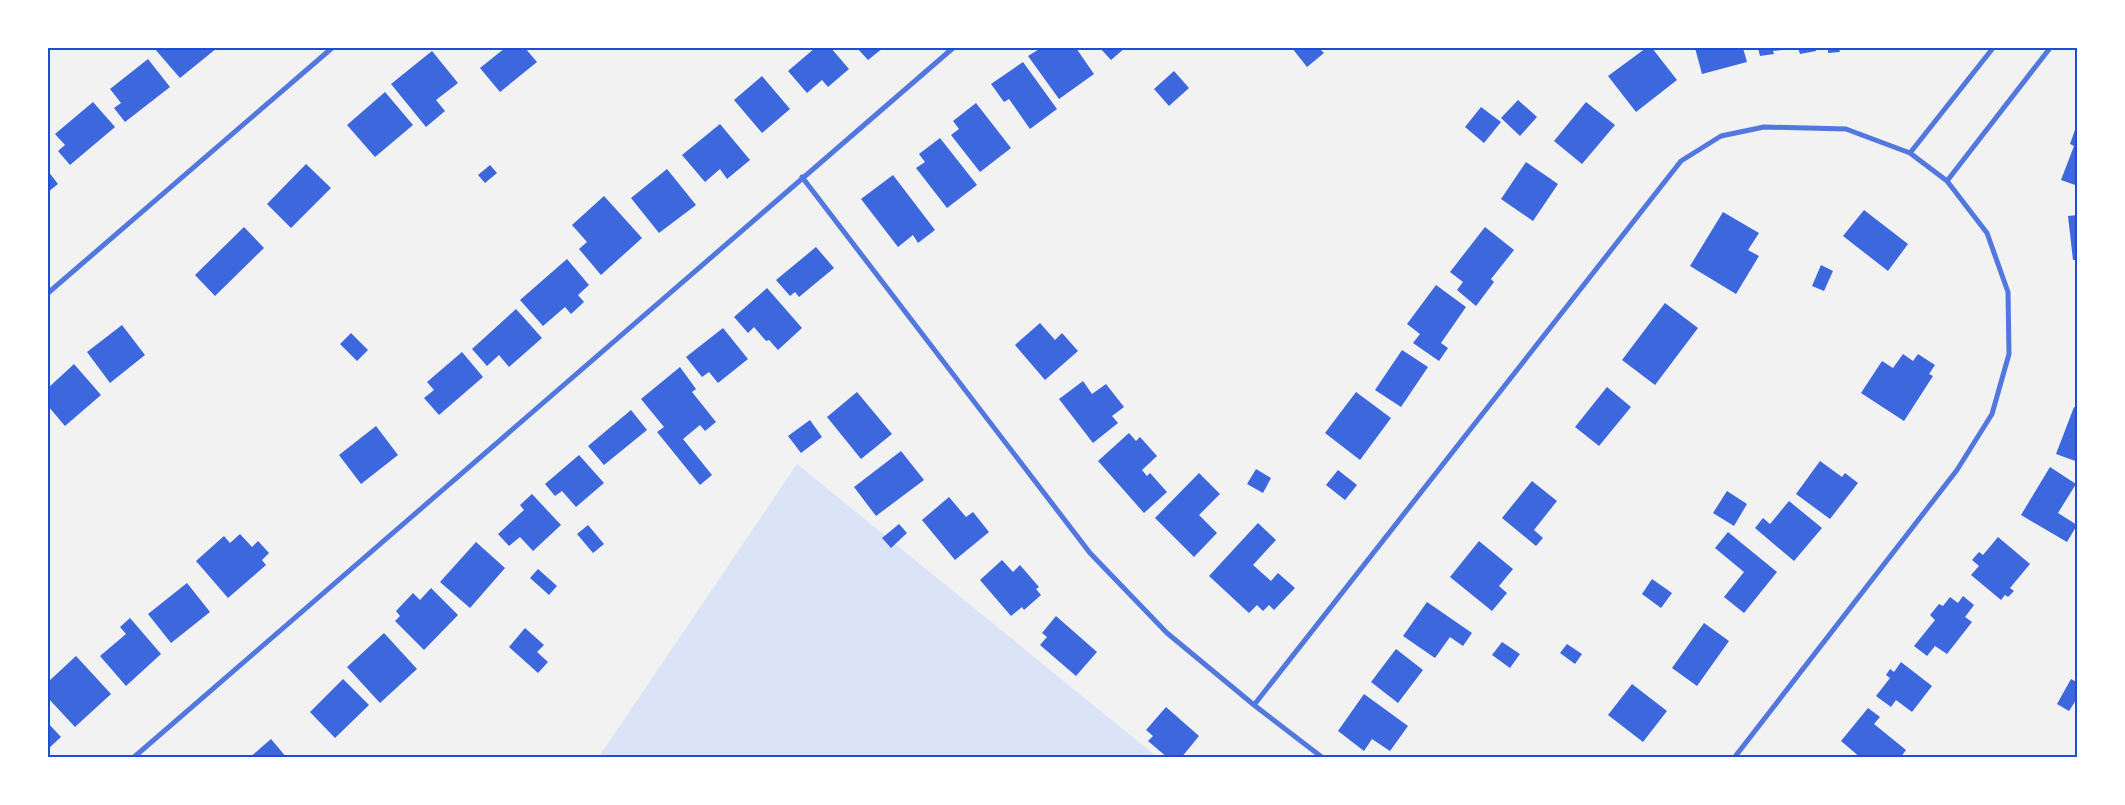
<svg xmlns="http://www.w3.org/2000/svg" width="2125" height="805" viewBox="0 0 2125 805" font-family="'IBM Plex Sans',sans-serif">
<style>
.green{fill:#dbe4f7}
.building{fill:#3d67dc}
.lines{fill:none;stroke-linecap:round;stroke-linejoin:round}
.minor{stroke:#5277de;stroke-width:5}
.neatline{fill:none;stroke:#1d4ed8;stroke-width:2}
</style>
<rect width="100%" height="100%" fill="#f2f2f2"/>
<!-- green -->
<path class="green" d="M 797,464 L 1157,757 L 598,758 Z"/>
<!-- building -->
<path class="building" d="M 154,48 L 217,48 L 180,78 Z
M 505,48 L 525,48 L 537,62 L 500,92 L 480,68 Z
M 815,48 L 831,48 L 849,69 L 828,87 L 822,80 L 807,93 L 788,71 Z
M 857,48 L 883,48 L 868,60 Z
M 1041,48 L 1076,48 L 1094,74 L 1059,99 L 1028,56 Z
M 1100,48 L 1125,48 L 1111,60 Z
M 1292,48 L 1319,48 L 1324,53 L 1307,67 Z
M 1646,48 L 1652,48 L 1677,80 L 1636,112 L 1608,76 Z
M 1695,48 L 1743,48 L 1747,62 L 1702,74 Z
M 1758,48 L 1790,48 L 1790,49 L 1773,51 L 1774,54 L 1760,56 Z
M 1798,48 L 1816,48 L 1816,51 L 1800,54 Z
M 1828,48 L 1839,48 L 1840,52 L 1828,53 Z
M 432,51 L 458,83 L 436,100 L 445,111 L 426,127 L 391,84 Z
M 148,59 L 170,87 L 125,122 L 114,108 L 121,103 L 110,89 Z
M 1023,62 L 1057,109 L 1030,129 L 1009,99 L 1004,102 L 991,84 Z
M 1174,71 L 1189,88 L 1169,106 L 1154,89 Z
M 762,76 L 790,109 L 762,133 L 734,100 Z
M 385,92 L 413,125 L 375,157 L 347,125 Z
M 1518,100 L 1537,117 L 1520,136 L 1501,118 Z
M 93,102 L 115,127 L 70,165 L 58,151 L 65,145 L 55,134 Z
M 1586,102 L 1615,125 L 1582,164 L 1554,141 Z
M 976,103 L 1011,148 L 980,172 L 951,135 L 959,129 L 953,121 Z
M 1481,107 L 1501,122 L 1484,143 L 1465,127 Z
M 720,124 L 750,160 L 727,179 L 720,169 L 705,182 L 682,155 Z
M 2077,124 L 2078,124 L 2078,186 L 2061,180 L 2074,146 L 2070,144 Z
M 940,138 L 977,185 L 947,208 L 916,168 L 925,162 L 919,154 Z
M 1526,162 L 1558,184 L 1533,221 L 1501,199 Z
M 306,164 L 331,188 L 291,228 L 267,204 Z
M 490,165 L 497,173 L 485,183 L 478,175 Z
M 667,169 L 696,205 L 659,233 L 631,198 Z
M 48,171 L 58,184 L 48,192 Z
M 893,175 L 935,230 L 918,243 L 913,235 L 898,247 L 861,199 Z
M 604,196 L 642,238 L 601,275 L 579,249 L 587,242 L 572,225 Z
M 1864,210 L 1908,244 L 1888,271 L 1843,236 Z
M 1723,212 L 1759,233 L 1748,250 L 1759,256 L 1736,294 L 1690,266 Z
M 2078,215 L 2078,260 L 2073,260 L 2068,216 Z
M 244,227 L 264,248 L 215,296 L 195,275 Z
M 1485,227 L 1514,250 L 1491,279 L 1494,282 L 1476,306 L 1457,290 L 1463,282 L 1450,272 Z
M 816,247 L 834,268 L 799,297 L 795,292 L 790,296 L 776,280 Z
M 567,259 L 589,285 L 578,295 L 584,302 L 571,314 L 565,307 L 543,326 L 520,300 Z
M 1821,265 L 1833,271 L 1824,291 L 1812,286 Z
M 1436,285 L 1466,307 L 1441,343 L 1448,348 L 1439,361 L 1413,343 L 1420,334 L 1407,324 Z
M 767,288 L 802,328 L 778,350 L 769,340 L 766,341 L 754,327 L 748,333 L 734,317 Z
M 1665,303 L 1698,328 L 1655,385 L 1622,360 Z
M 516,309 L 542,338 L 509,367 L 499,355 L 487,366 L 472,349 Z
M 1040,323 L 1055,340 L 1062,333 L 1078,351 L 1045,380 L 1015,345 Z
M 122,325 L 145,355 L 110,383 L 87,352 Z
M 723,328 L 748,359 L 718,383 L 709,372 L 702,377 L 686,357 Z
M 351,333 L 368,350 L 357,361 L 340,344 Z
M 1402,350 L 1428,367 L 1401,407 L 1375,390 Z
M 462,352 L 483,377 L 439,415 L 424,398 L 434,390 L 427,382 Z
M 1903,354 L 1913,361 L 1918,354 L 1935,365 L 1929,374 L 1933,376 L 1904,421 L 1861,393 L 1882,361 L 1893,368 Z
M 74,364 L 101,395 L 65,426 L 48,406 L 48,388 Z
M 680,367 L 696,389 L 692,392 L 716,422 L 705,431 L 700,425 L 683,439 L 712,475 L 700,485 L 657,432 L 664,427 L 641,399 Z
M 1083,381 L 1092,394 L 1106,384 L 1124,407 L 1112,416 L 1118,423 L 1093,443 L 1059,399 Z
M 1607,387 L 1631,407 L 1599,446 L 1575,427 Z
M 857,392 L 892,434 L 861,459 L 827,417 Z
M 1356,392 L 1391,418 L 1360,460 L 1325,433 Z
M 2074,407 L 2078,408 L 2078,462 L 2056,454 Z
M 631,410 L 647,430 L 604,465 L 588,446 Z
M 810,420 L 822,437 L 801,453 L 788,436 Z
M 376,426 L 398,455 L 361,484 L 339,455 Z
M 1129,433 L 1136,441 L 1140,437 L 1157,456 L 1142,470 L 1147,476 L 1150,473 L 1167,492 L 1144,513 L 1098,461 Z
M 901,451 L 924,480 L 876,516 L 854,487 Z
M 579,455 L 604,483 L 576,507 L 562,491 L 555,496 L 545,484 Z
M 1820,461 L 1842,477 L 1845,473 L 1858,483 L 1830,519 L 1796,494 Z
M 2050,467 L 2076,484 L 2058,513 L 2077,525 L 2067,542 L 2021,515 Z
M 1256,469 L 1271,478 L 1263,493 L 1247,484 Z
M 1338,470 L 1357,485 L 1345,500 L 1326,485 Z
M 1199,473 L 1220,494 L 1199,515 L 1217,533 L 1194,557 L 1155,518 Z
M 1532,481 L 1557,501 L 1534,530 L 1543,538 L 1536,546 L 1502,518 Z
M 1727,491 L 1747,504 L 1734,526 L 1713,513 Z
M 532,494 L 561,525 L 533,551 L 520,537 L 509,546 L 498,534 L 524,510 L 520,505 Z
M 949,497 L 966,517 L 973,512 L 989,532 L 955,560 L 922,520 Z
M 1789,501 L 1822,528 L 1794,561 L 1755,528 L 1763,518 L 1770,524 Z
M 1258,523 L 1276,540 L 1253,565 L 1271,581 L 1278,573 L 1295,588 L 1274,610 L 1269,605 L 1263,611 L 1257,605 L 1249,613 L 1209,576 Z
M 899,524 L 907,533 L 891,548 L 882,538 Z
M 588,525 L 604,544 L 593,553 L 577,534 Z
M 1728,532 L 1777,572 L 1744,613 L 1724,597 L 1744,572 L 1715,548 Z
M 240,534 L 252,547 L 258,541 L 269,553 L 262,560 L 266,565 L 228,598 L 196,561 L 224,536 L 230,543 Z
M 1998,537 L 2030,564 L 2010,588 L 2014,591 L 2008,597 L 2005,595 L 2001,600 L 1971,575 L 1979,566 L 1972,560 L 1979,552 L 1983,555 Z
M 1479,541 L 1513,569 L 1499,586 L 1507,593 L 1492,611 L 1450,577 Z
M 476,542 L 505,568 L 470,608 L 440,582 Z
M 1002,560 L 1013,572 L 1020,565 L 1039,587 L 1036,589 L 1041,595 L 1024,610 L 1022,607 L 1011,616 L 980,580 Z
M 538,569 L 557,586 L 549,595 L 530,578 Z
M 1652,579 L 1672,593 L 1661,608 L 1642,594 Z
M 187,583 L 210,612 L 171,643 L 148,614 Z
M 431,588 L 458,615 L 424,650 L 395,621 L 400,616 L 396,611 L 413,593 L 420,600 Z
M 1963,596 L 1974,605 L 1965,617 L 1972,622 L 1947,654 L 1935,646 L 1927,656 L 1914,646 L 1935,620 L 1930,615 L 1939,604 L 1943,606 L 1950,597 L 1958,603 Z
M 1427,602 L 1472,633 L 1463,646 L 1450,637 L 1435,658 L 1403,636 Z
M 1056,616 L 1097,652 L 1076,676 L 1040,645 L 1047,637 L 1042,633 Z
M 130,618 L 161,654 L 126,686 L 100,656 L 126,634 L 120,627 Z
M 1704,623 L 1729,641 L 1697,686 L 1672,668 Z
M 525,628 L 544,645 L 537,652 L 548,662 L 538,673 L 509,647 Z
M 384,633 L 417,669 L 380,703 L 347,667 Z
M 1502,642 L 1520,654 L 1510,668 L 1492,655 Z
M 1567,644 L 1582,654 L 1575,664 L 1560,653 Z
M 1396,649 L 1423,670 L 1398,703 L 1371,682 Z
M 76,656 L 111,694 L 75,727 L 48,698 L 48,682 Z
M 1901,662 L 1932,686 L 1912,712 L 1896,700 L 1891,707 L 1876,696 L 1890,678 L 1886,675 L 1890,669 L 1894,672 Z
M 343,679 L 369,705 L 335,738 L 310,712 Z
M 2071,679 L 2078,683 L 2078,697 L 2069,711 L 2057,704 Z
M 1632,684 L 1667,711 L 1643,742 L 1608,715 Z
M 1364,694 L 1408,726 L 1390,751 L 1372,739 L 1364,751 L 1338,731 Z
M 1166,707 L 1199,736 L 1181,758 L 1168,758 L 1148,741 L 1153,736 L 1146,730 Z
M 1868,708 L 1880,717 L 1874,724 L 1906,750 L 1900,758 L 1861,758 L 1841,741 Z
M 48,723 L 61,737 L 48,749 Z
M 271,739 L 287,758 L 249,758 Z"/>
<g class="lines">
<!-- minor -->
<path class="minor" d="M 1910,153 L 1993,48
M 802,177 L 1090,553 L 1167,633 L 1254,705 L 1323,758
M 1947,181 L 2050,48
M 48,293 L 332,48
M 1254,705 L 1681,161 L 1721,136 L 1764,127 L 1846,129 L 1910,153 L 1947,181 L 1987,233 L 2008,292 L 2009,354 L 1992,414 L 1957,470 L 1734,758
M 133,758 L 953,48"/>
</g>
<!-- border -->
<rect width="2125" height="805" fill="none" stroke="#ffffff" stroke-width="98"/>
<rect x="49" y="49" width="2027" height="707" class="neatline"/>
</svg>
